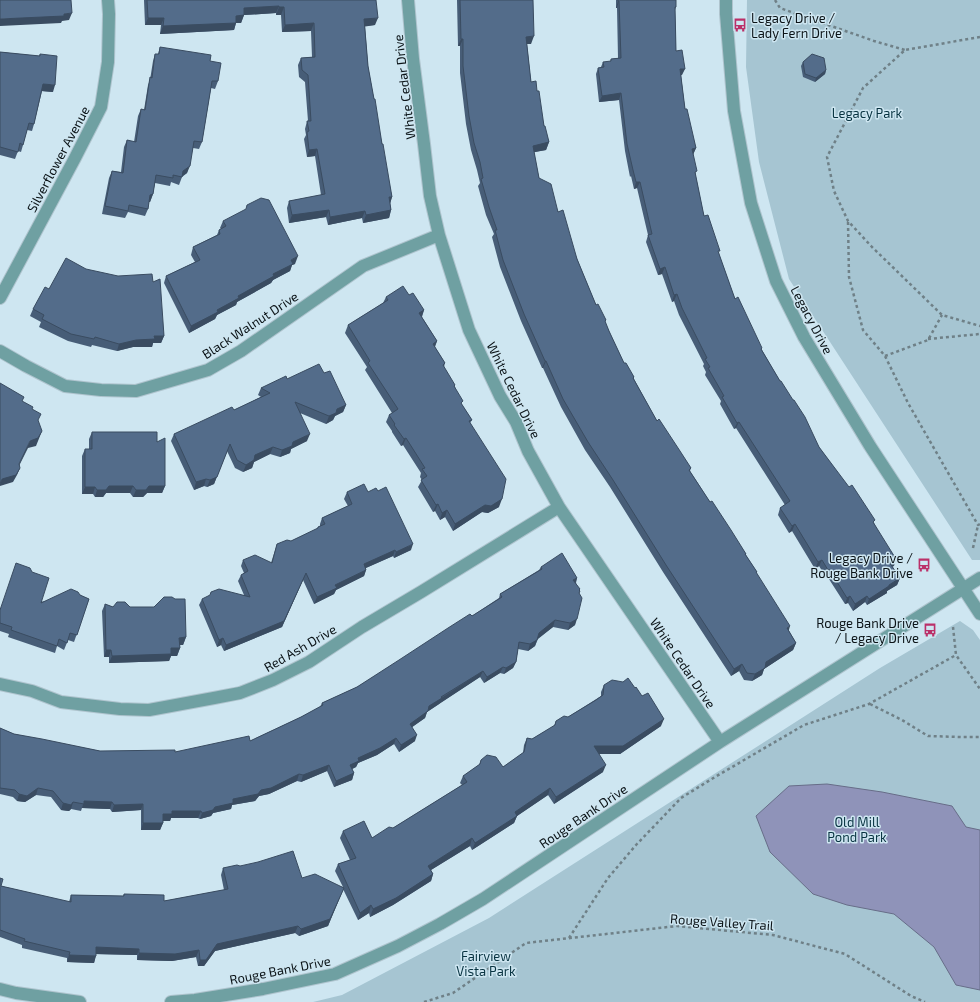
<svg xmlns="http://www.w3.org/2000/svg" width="980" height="1002" viewBox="0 0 980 1002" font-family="'Exo 2',sans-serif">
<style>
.green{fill:#a6c5d2}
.water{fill:#8f93b9;stroke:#676d88}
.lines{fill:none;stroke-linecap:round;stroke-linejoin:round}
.minor-casing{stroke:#afc4ce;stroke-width:14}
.path{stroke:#6f8087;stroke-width:2.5;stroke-dasharray:3 3;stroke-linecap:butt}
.minor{stroke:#6fa0a2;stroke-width:12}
.wall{fill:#475d77}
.shaded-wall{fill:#3a4c61}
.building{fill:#536c8a;stroke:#3a4c61}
.labels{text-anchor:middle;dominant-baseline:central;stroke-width:3;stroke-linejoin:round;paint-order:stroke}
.poi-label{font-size:13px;fill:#0b1317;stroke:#cee6f1;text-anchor:end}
.street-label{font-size:13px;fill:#0b1317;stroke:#cee6f1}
.park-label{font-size:13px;fill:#083341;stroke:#cee6f1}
</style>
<rect width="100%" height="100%" fill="#cee6f1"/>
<!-- green -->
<path class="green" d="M 747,0 L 980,0 L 980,560 L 972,560 L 789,279 L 759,162 L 746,67 Z
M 960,621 L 973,630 L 980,640 L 980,1002 L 313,1002 L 342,995 L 489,918 L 880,668 Z"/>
<!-- water -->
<path class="water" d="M 827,784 L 882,792 L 952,806 L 966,827 L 980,830 L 980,990 L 956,985 L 934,947 L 894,914 L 847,905 L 813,894 L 770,852 L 756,816 L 789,786 Z"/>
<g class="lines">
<!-- minor casing -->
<g class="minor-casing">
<path id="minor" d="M 408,0 L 413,59 L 424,144 L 430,196 L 439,235 L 469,330 L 500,396 L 516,422 L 528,451 L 559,507 L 720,742
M 726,0 L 726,14 L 734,111 L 751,203 L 776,281 L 804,337 L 870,446 L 980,614
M 0,298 L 75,158 L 101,107 L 108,62 L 109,14 L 108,0
M 0,351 L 26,366 L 65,386 L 101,390 L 136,391 L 208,370 L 241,351 L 363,266 L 439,235
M 0,684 L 32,691 L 61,702 L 120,709 L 149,710 L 214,698 L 240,693 L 273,680 L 309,662 L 362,627 L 421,592 L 559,507
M 0,989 L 16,993 L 80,1002
M 171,1002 L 195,1000 L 263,989 L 335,974 L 398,946 L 440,924 L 483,899 L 720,742 L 980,578"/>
</g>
<!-- path -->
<path class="path" d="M 775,0 L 780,8 L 874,41 L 905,50
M 980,37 L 905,50 L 863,88 L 827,157 L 834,191 L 848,221 L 872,247 L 942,315 L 980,326
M 848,222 L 849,277 L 863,330 L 885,356 L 908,403 L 978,525 L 980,524
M 928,339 L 980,334
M 885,356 L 928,340 L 942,315
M 973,548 L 978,525
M 953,627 L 956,655 L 980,689
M 870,704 L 902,720 L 928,736 L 961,737 L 980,737
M 569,938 L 608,878 L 636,845 L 681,798 L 715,777 L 804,725 L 869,704 L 956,655
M 424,1002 L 453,993 L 526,943 L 677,926 L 773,935 L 845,954 L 911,996 L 925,1002"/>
<!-- minor -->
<use href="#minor" class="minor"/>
</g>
<!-- wall -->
<path class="wall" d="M 144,0 L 376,0 L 375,25 L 365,26 L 368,66 L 382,144 L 392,197 L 390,203 L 391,210 L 389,218 L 363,223 L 362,218 L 328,225 L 326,217 L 289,223 L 287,208 L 289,201 L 321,195 L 315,156 L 307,157 L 304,139 L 306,135 L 305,129 L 307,121 L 308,121 L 305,82 L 299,77 L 298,65 L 301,58 L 312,57 L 311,31 L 282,32 L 281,15 L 276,15 L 276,13 L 244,15 L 241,23 L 236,23 L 234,30 L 160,34 L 161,25 L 145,25 Z
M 457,0 L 533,0 L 531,44 L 527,44 L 531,82 L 537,91 L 544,126 L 549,142 L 546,150 L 534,152 L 539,178 L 558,212 L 596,305 L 606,320 L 605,322 L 609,331 L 624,363 L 634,377 L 634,379 L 657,421 L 691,468 L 690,471 L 710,502 L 746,554 L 746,555 L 757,572 L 756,573 L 796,643 L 793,650 L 764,669 L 762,675 L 752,681 L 744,680 L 739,671 L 731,676 L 663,572 L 610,487 L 585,450 L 561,407 L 543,368 L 542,368 L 521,321 L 500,267 L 492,237 L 494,234 L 486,215 L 478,186 L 480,183 L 477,170 L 471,150 L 466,124 L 460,73 L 460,46 L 458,46 Z
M 616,0 L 676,0 L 676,7 L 675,10 L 676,51 L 682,75 L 681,75 L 685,109 L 696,148 L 693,154 L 696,177 L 704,216 L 719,254 L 735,299 L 762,350 L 780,381 L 819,447 L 874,523 L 894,566 L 892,566 L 900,578 L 897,585 L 887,591 L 887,593 L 867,605 L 865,602 L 853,611 L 848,603 L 845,604 L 827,576 L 826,577 L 819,566 L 815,569 L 792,531 L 789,533 L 778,515 L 780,508 L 785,505 L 736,428 L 734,429 L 720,404 L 721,401 L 705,375 L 706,372 L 703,366 L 704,364 L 679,315 L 674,301 L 672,302 L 662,274 L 658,275 L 646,242 L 648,235 L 637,188 L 634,189 L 631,176 L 630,177 L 625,151 L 619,100 L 599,102 L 596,74 L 598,68 L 601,67 L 603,62 L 610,62 L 611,59 L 618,58 L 617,8 L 616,8 Z
M 160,47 L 210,61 L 218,81 L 215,89 L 211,88 L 202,142 L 199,149 L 193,148 L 187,173 L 182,177 L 179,185 L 171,182 L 170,186 L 155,183 L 153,194 L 150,202 L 149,202 L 148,209 L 145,216 L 128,212 L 125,218 L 102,214 L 109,178 L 112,171 L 121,172 L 124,147 L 127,140 L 134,142 L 138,116 L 141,109 L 144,110 L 148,85 L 150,80 L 153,61 L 155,54 L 158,54 Z
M 0,52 L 39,56 L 40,54 L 53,92 L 42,91 L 34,124 L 32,131 L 27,130 L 23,145 L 21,152 L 18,151 L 15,159 L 0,155 Z
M 803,62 L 826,70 L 825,74 L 815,82 L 803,77 L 801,66 Z
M 223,221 L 295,264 L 292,265 L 290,271 L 273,280 L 271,283 L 237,302 L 236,305 L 217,315 L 215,319 L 189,333 L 164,283 L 166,276 L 195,262 L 191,255 L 193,247 L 217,235 L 219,230 L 221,229 L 220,228 Z
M 118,276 L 153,282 L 164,336 L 161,343 L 153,343 L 152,347 L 133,347 L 117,351 L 92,345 L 91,347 L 68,341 L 39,327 L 41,322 L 30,316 L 33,309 L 49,289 Z
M 409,295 L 424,310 L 422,317 L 437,341 L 435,347 L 445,363 L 444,367 L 455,387 L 462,405 L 472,420 L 470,423 L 499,507 L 488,513 L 482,512 L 453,531 L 445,517 L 440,520 L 435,511 L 433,512 L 418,487 L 422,480 L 420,477 L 421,473 L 403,445 L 401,446 L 392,432 L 392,431 L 386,422 L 389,415 L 392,413 L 365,370 L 367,367 L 345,333 L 348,325 L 383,303 L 386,297 Z
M 324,373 L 346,405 L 343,412 L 335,416 L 333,420 L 326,424 L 300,413 L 307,441 L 291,449 L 290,453 L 280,457 L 270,454 L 254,462 L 252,468 L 243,472 L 235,468 L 227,451 L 214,484 L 207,487 L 204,486 L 194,490 L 171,441 L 174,434 L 234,410 L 261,397 L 258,395 L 261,388 L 287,379 Z
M 92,432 L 157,442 L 165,486 L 162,493 L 147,493 L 143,497 L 133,497 L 130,493 L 106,493 L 103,497 L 95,497 L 93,494 L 82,494 L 82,456 L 85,449 L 89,449 L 89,439 Z
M 347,492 L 368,492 L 411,550 L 394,558 L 393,556 L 366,568 L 366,570 L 364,576 L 336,590 L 334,594 L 314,604 L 303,580 L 282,627 L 224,651 L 221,645 L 217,647 L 199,605 L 202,599 L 244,595 L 238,581 L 241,575 L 244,573 L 241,566 L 243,560 L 271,563 L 277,544 L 291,541 L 317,529 L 318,527 L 320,526 L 320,524 L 322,518 L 348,506 L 344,499 Z
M 541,567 L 577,578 L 576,583 L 580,591 L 579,594 L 575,625 L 568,630 L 553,627 L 538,639 L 535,646 L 528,651 L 518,649 L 516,662 L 513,668 L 504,674 L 500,673 L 484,683 L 480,677 L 440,703 L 439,704 L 427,712 L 425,718 L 412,727 L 415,741 L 399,752 L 394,744 L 377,755 L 358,763 L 356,767 L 352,769 L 354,773 L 352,780 L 334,787 L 327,771 L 301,782 L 297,781 L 269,794 L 259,796 L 255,801 L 232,805 L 231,809 L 213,813 L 211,816 L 200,819 L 198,818 L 171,818 L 170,821 L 163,821 L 163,823 L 160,830 L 141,830 L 141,810 L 112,812 L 110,809 L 82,808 L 81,811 L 71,809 L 69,811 L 61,810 L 51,797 L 36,795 L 25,802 L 17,801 L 13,797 L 0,794 L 0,728 L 14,734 L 100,751 L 175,752 L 250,741 L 301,717 L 320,707 L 322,703 L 357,687 L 472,616 L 499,598 L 500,594 L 539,570 Z
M 80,595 L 89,599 L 74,642 L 68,640 L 64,650 L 57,646 L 55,653 L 8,637 L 9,634 L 0,631 L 0,609 Z
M 105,604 L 113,607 L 130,607 L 186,637 L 183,645 L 180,645 L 180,648 L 177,656 L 171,656 L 169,661 L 109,663 L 109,657 L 104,657 L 102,611 Z
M 604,685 L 661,726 L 620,754 L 599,754 L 603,772 L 554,804 L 548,795 L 517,816 L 514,823 L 472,850 L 470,846 L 431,870 L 433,874 L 431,881 L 393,905 L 370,917 L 369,913 L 358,920 L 343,889 L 328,926 L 299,936 L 295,933 L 215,951 L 204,966 L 198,966 L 196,957 L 172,961 L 137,960 L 137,955 L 96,954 L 94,963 L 67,962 L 67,958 L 22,948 L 22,945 L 0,937 L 0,878 L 1,886 L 69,902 L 71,895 L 123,896 L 124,894 L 164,901 L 224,890 L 221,875 L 223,868 L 240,866 L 302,878 L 343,887 L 335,871 L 338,864 L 350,860 L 340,838 L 343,831 L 372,838 L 393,828 L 462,785 L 460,783 L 463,776 L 479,765 L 481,760 L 503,767 L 523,753 L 524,745 L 527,738 L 532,739 L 554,726 L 556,721 L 568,717 L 601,696 L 601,692 Z"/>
<!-- shaded-wall -->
<path class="shaded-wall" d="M 618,1 L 619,1 L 617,8 L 616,8 Z
M 279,6 L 276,13 L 244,15 L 241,23 L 233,23 L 236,16 L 244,8 Z
M 279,7 L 284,7 L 281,15 L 276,15 Z
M 72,13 L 69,20 L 62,21 L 61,23 L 0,26 L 0,19 Z
M 148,18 L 164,18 L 161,25 L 145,25 Z
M 378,18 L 375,25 L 362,27 L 364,19 Z
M 236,23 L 234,30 L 160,34 L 163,26 Z
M 314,23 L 311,31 L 282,32 L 285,25 Z
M 534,36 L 531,44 L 523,44 L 526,37 Z
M 461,39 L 463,39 L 460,46 L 458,46 Z
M 680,69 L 685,69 L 682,75 L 678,76 Z
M 826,70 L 825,74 L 815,82 L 816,78 Z
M 43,84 L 55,85 L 53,92 L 41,91 Z
M 621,93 L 619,100 L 599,102 L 602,96 Z
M 549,142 L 546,150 L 530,153 L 533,146 Z
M 696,148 L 693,155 L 692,149 Z
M 317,149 L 315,156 L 307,157 L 309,150 Z
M 190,166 L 187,173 L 181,177 L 183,171 Z
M 636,182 L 640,182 L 637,188 L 634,189 Z
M 153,194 L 150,202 L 148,202 L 150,195 Z
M 389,197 L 392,197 L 390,204 Z
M 329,210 L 326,217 L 289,223 L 292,215 Z
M 391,210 L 389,218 L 363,223 L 366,215 Z
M 365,211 L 362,218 L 328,225 L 330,217 Z
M 298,256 L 295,264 L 292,265 L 290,271 L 273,280 L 271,283 L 237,302 L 236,305 L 217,315 L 215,319 L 189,333 L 191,326 L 273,274 L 291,260 Z
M 665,267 L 662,274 L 658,275 L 660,269 Z
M 677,294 L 674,301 L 672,302 L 674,295 Z
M 424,310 L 421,318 L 419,313 Z
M 154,336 L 164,336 L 161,343 L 153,343 L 152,347 L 133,347 L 117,351 L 119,344 Z
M 437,341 L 434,348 L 433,344 Z
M 545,361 L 546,361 L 543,368 L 542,368 Z
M 346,405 L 343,412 L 335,416 L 333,420 L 326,424 L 329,416 L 337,409 Z
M 739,422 L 736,428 L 734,429 L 737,423 Z
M 42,431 L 36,446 L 28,448 L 16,472 L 19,464 L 30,441 Z
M 310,434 L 307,441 L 291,449 L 290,453 L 280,457 L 282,450 L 293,442 Z
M 406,438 L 403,445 L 401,446 L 404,439 Z
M 230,444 L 214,484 L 207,487 L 210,480 Z
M 273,447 L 270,454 L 254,462 L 252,468 L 243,472 L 246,465 L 255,455 Z
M 20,468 L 17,475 L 13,482 L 0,486 L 0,484 L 2,479 Z
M 206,479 L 204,486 L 194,490 L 196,482 Z
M 109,486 L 133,486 L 130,493 L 106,493 L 103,497 L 95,497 L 97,490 Z
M 149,486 L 165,486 L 162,493 L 147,493 L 143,497 L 133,497 L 136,490 Z
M 85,487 L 95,487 L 93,494 L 82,494 Z
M 502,499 L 499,507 L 488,513 L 482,512 L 453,531 L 455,524 L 485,505 Z
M 438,504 L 435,511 L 433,512 L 436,505 Z
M 447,510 L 445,517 L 440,520 L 442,513 Z
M 795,524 L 792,531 L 789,533 L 792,526 Z
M 413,544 L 411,550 L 394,558 L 396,552 Z
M 395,550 L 393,556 L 361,570 L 364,564 Z
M 896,559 L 894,566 L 887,569 L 889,562 Z
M 822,560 L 819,566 L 815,569 L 818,562 Z
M 829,569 L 827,576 L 826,577 L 828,570 Z
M 366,570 L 364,576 L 336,590 L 334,594 L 314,604 L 317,597 L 335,585 Z
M 306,573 L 282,627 L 224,651 L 226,645 Z
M 577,578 L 575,584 L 573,580 Z
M 900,578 L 897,585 L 887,591 L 887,593 L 867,605 L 869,599 Z
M 850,596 L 848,603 L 845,604 L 847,598 Z
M 867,596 L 865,602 L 853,611 L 855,604 Z
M 577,619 L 575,625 L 568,630 L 570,623 Z
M 555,620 L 553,627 L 536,640 L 539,633 Z
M 790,626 L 788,633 L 787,628 Z
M 186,637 L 183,645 L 177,645 L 179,638 Z
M 223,638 L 221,645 L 217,647 L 219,640 Z
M 537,640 L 535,646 L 528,651 L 530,644 Z
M 796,643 L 793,650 L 764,669 L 762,675 L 752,681 L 755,674 L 766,662 Z
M 171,648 L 180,648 L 177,656 L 171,656 L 169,661 L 109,663 L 112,656 Z
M 106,650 L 111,650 L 109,657 L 104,657 Z
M 516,662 L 513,668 L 504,674 L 506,668 Z
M 742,664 L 739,671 L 731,676 L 734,669 Z
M 503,667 L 500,673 L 484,683 L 487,677 Z
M 483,671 L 480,677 L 427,712 L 425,718 L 408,730 L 410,724 L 429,706 Z
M 664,719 L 661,726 L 620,754 L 592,754 L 594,746 Z
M 417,735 L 415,741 L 399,752 L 401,745 Z
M 396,738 L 394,744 L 377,755 L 358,763 L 356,767 L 348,771 L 350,765 L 358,758 Z
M 329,765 L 327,771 L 301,782 L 303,775 Z
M 606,765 L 603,772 L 554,804 L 556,797 Z
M 354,773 L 352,780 L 334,787 L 336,781 Z
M 299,774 L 297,781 L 269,794 L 259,796 L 255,801 L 232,805 L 231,809 L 213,813 L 211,816 L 200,819 L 202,813 L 215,807 L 233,799 L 261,790 Z
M 38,788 L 36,795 L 25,802 L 17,801 L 19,794 Z
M 550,788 L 548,795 L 517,816 L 514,823 L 472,850 L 475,843 L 515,812 Z
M 84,801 L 112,802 L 110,809 L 82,808 Z
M 73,802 L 71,809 L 69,811 L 61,810 L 63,803 Z
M 143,804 L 141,810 L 112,812 L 114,805 Z
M 172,811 L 201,811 L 198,818 L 171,818 L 170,821 L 160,821 L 163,814 Z
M 143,823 L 163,823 L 160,830 L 141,830 Z
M 472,838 L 470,846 L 426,873 L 428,866 Z
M 433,874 L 431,881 L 393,905 L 370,917 L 373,909 Z
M 344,888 L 328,926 L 299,936 L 301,929 Z
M 371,905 L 369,913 L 358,920 L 360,913 Z
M 298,926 L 295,933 L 215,951 L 204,966 L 198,966 L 200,960 L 217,944 Z
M 96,947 L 139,949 L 137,955 L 94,954 Z
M 199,950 L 196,957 L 172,961 L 137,960 L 139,953 Z
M 69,955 L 96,956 L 94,963 L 67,962 Z"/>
<!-- building -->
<path class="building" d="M 0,0 L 71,0 L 72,13 L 64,14 L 64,16 L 0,19 Z
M 147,0 L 376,0 L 378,18 L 364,19 L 368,66 L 374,99 L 375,99 L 382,144 L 383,144 L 392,197 L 389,197 L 391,210 L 366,215 L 365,211 L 330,217 L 329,210 L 292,215 L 289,201 L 325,194 L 317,149 L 309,150 L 307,132 L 309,131 L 307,121 L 311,121 L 308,75 L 302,70 L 301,58 L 315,57 L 314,23 L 285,25 L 284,7 L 279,7 L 279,6 L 244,8 L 244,15 L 236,16 L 236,23 L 163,26 L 164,18 L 148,18 Z
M 460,0 L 533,0 L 534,36 L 526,37 L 531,82 L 536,81 L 537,91 L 539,91 L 544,126 L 545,126 L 549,142 L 533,146 L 539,178 L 551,184 L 558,212 L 563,210 L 577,259 L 596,305 L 598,304 L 606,320 L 605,321 L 609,331 L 624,363 L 626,363 L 634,377 L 633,378 L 657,421 L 659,419 L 680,451 L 691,468 L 689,470 L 710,502 L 712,501 L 731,530 L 746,554 L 745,554 L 757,572 L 756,572 L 790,626 L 787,628 L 796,643 L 766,662 L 765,668 L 755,674 L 747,673 L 742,664 L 734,669 L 666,565 L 613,480 L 588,442 L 563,399 L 546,361 L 545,361 L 524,314 L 503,260 L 495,230 L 497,230 L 489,207 L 481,179 L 483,178 L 480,162 L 474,143 L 469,116 L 463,66 L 463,39 L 461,39 Z
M 618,0 L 676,0 L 676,7 L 675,7 L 676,51 L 682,50 L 685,69 L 680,69 L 685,109 L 687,109 L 696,148 L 692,149 L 697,171 L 695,172 L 704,216 L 708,215 L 720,251 L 718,251 L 735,299 L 738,297 L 762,348 L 761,349 L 780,381 L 781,381 L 793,400 L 794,400 L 805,417 L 819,447 L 849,487 L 852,485 L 875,520 L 873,522 L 896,559 L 889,562 L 900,578 L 889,585 L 889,586 L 869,599 L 867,596 L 855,604 L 850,596 L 847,598 L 829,569 L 828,570 L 822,560 L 818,562 L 795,524 L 792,526 L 780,508 L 790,501 L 739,422 L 737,423 L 722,397 L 724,396 L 708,368 L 710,367 L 705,359 L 707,358 L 682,308 L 677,294 L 674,295 L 665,267 L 660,269 L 648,235 L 652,234 L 640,182 L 636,182 L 633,170 L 627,144 L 621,93 L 602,96 L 598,68 L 604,67 L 603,62 L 611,61 L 611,59 L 621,58 L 619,1 L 618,1 Z
M 160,47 L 211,55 L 210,61 L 221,63 L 218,81 L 212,81 L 202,142 L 194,141 L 190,166 L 183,171 L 182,177 L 173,175 L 173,178 L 156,175 L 153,194 L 150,195 L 148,209 L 129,205 L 128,211 L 105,206 L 112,171 L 123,173 L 127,140 L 136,142 L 141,109 L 145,110 L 150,77 L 152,78 L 155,54 L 159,54 Z
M 0,52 L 40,56 L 40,54 L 57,56 L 55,85 L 43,84 L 34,124 L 29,123 L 23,145 L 20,143 L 18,152 L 0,147 Z
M 812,54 L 824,58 L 826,70 L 816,78 L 805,74 L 803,62 Z
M 261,198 L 269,200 L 298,256 L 291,260 L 293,264 L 273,274 L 274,276 L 238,296 L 239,298 L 217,310 L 218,312 L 191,326 L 166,276 L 200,260 L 193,247 L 220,234 L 219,230 L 226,226 L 223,221 L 246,209 L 247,205 Z
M 66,258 L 86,269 L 118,276 L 152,274 L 153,282 L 160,279 L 164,336 L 154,336 L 155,339 L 136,340 L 119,344 L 95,337 L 94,339 L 71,334 L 42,319 L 44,315 L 33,309 L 45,287 L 49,289 Z
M 403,286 L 409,295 L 413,293 L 424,310 L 419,313 L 437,341 L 433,344 L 445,363 L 443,365 L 455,385 L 454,386 L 463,401 L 461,403 L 472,420 L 469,421 L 506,479 L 502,499 L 491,506 L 485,505 L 455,524 L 447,510 L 442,513 L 438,504 L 436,505 L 421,480 L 427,476 L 422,469 L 425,468 L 406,438 L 404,439 L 394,425 L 395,424 L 389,415 L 398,409 L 368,363 L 370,361 L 348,325 L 388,300 L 386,297 Z
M 319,364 L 324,373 L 330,371 L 346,405 L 337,409 L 336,413 L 329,416 L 295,402 L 310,434 L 293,442 L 292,446 L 282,450 L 273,447 L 255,455 L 254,460 L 246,465 L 237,460 L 230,444 L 217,477 L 210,480 L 206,479 L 196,482 L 174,434 L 232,407 L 234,410 L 270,393 L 261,388 L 286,376 L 287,379 Z
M 0,383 L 24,397 L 22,401 L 33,407 L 32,409 L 41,414 L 38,420 L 42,431 L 38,438 L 30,441 L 19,464 L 20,468 L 16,475 L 2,479 L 0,484 Z
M 92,432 L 157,432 L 157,442 L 165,438 L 165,486 L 149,486 L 146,490 L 136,490 L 133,486 L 109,486 L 106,490 L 97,490 L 95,487 L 85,487 L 85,449 L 92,449 Z
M 364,484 L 368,492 L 376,488 L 378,491 L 386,487 L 413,544 L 396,552 L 395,550 L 364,564 L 366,570 L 335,585 L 337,588 L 317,597 L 306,573 L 284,621 L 226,645 L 223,638 L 219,640 L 202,599 L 210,595 L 211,592 L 219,589 L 250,597 L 241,575 L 248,571 L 243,560 L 255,555 L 272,563 L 277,544 L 287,540 L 291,541 L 318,528 L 318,527 L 325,524 L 322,518 L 352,504 L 347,492 Z
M 562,553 L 577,578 L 573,580 L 580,589 L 579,590 L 580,591 L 579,593 L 582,598 L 577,619 L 570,623 L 555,620 L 539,633 L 537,640 L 530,644 L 519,642 L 516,662 L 506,668 L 503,667 L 487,677 L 483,671 L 441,697 L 442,698 L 429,706 L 428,711 L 410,724 L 417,735 L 401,745 L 396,738 L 380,748 L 358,758 L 359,761 L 350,765 L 354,773 L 336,781 L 329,765 L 303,775 L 299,774 L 271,788 L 261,790 L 258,794 L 233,799 L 233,803 L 215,807 L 213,810 L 202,813 L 201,811 L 172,811 L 172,814 L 163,814 L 163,823 L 143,823 L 143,804 L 114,805 L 112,802 L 84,801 L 84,804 L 73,802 L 71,805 L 63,803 L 53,791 L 38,788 L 27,796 L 19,794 L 15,790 L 0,788 L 0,728 L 14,734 L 42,739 L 100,751 L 175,750 L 175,752 L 249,736 L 250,741 L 301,717 L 323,705 L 322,703 L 357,687 L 399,660 L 448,628 L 470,614 L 472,616 L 502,597 L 500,594 L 542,569 L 541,567 Z
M 16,563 L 30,568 L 32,572 L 49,578 L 41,603 L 71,589 L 78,592 L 80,595 L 89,599 L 77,635 L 70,633 L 67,643 L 59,639 L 57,646 L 11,630 L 12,627 L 0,623 L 0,610 Z
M 164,597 L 172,597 L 175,599 L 185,599 L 186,637 L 179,638 L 180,648 L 171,648 L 171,654 L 112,656 L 111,650 L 106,650 L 105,604 L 113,607 L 117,602 L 125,602 L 130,607 L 154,607 Z
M 628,678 L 635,688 L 636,687 L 642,696 L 648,693 L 664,719 L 623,746 L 594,746 L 606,765 L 556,797 L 550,788 L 515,812 L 517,816 L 475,843 L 472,838 L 428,866 L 433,874 L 396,898 L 373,909 L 371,905 L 360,913 L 338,864 L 356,858 L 343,831 L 364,821 L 372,838 L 389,827 L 393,828 L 467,782 L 463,776 L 480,764 L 481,760 L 487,755 L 496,757 L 503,767 L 524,752 L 527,738 L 532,739 L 555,725 L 556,721 L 564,716 L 568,717 L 596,700 L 603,695 L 604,685 L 612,680 L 623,682 Z
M 293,851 L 302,878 L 315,874 L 344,888 L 330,919 L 301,929 L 298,926 L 217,944 L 206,960 L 200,960 L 199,950 L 175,954 L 139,953 L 139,949 L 96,947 L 96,956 L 69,955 L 70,952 L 24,941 L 25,939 L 0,930 L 0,878 L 3,879 L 1,886 L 71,902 L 71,895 L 124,896 L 124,894 L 164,895 L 164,901 L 228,889 L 223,868 L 237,865 L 240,866 L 258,862 Z"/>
<!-- icons -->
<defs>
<g id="bus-bare" transform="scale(1.08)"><path d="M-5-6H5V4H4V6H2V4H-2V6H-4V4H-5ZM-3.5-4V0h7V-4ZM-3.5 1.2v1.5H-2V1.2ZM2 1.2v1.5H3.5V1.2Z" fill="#bb3069" stroke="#cee6f1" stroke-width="2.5" paint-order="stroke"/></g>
</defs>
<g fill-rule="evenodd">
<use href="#bus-bare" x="740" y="25"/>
<use href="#bus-bare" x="924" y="565"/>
<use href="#bus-bare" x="930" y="630"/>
</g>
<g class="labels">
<!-- poi labels -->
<g class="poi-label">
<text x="751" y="18" text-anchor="start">Legacy Drive /<tspan x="751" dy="15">Lady Fern Drive</tspan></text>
<text x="913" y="558">Legacy Drive /<tspan x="913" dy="15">Rouge Bank Drive</tspan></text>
<text x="919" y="623">Rouge Bank Drive<tspan x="919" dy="15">/ Legacy Drive</tspan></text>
</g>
<!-- street labels -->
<g class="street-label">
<text transform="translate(404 87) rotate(-97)">White Cedar Drive</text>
<text transform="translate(58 159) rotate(-62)">Silverflower Avenue</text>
<text transform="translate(812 320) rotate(62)">Legacy Drive</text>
<text transform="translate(250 325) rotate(-33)">Black Walnut Drive</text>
<text transform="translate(514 390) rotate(64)">White Cedar Drive</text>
<text transform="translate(300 648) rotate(-30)">Red Ash Drive</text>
<text transform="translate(683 663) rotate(56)">White Cedar Drive</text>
<text transform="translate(583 816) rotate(-34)">Rouge Bank Drive</text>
<text transform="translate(722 922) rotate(4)">Rouge Valley Trail</text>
<text transform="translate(280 970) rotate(-11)">Rouge Bank Drive</text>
</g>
<!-- park labels -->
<g class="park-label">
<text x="867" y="113">Legacy Park</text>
<text x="857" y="822">Old Mill<tspan x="857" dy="15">Pond Park</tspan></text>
<text x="486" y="956">Fairview<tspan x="486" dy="15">Vista Park</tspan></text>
</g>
</g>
</svg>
